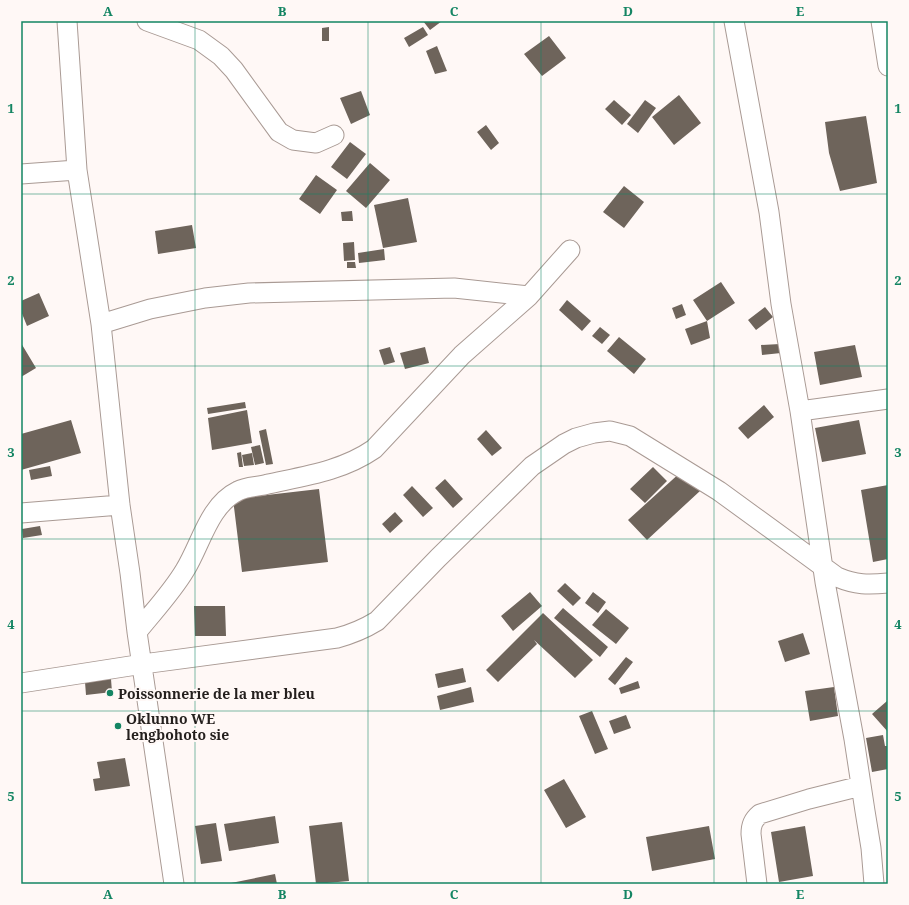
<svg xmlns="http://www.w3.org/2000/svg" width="909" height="905" viewBox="0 0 909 905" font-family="'Noto Serif',serif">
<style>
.building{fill:#6e645b}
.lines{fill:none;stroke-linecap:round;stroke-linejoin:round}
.street-casing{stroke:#a99a94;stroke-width:21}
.street{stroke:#fff;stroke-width:19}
.grid{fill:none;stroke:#148563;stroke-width:1;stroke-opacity:0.55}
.poi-dot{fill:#148563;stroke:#fff8f6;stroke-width:1.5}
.labels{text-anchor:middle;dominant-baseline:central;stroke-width:4;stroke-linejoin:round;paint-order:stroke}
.poi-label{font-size:14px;font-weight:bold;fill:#241f1d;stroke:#fff8f6;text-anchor:start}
.neatline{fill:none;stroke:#148563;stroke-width:1.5}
.grid-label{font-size:13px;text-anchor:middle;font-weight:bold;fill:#148563}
</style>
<rect width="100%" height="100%" fill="#fff8f6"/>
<!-- building -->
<path class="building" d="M 423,21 L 442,21 L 430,30 Z
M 329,27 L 329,41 L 322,41 L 322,28 Z
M 423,27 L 428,35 L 409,47 L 404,38 Z
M 549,36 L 566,58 L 542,76 L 524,54 Z
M 437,46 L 447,71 L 435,74 L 426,51 Z
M 361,91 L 370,115 L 351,124 L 340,98 Z
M 679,95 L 701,123 L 674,145 L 652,117 Z
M 614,100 L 631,115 L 622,125 L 605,109 Z
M 645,100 L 656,108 L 638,133 L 627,124 Z
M 866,116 L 877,183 L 840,191 L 829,153 L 825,122 Z
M 486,125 L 499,143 L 491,150 L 477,132 Z
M 350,142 L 366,154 L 347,179 L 331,167 Z
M 370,163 L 390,180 L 366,208 L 346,191 Z
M 316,175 L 337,190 L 320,214 L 299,199 Z
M 624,186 L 644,202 L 624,228 L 603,212 Z
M 408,198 L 417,242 L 383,248 L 374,205 Z
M 352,211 L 353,221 L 342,221 L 341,212 Z
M 192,225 L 196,248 L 158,254 L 155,231 Z
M 354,242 L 355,260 L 344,261 L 343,243 Z
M 384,249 L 385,260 L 359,263 L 358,253 Z
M 347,262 L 355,262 L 356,268 L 347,268 Z
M 721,282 L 735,303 L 707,321 L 693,300 Z
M 39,293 L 49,316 L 27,326 L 21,311 L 21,301 Z
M 567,300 L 591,321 L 582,331 L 559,310 Z
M 682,304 L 686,315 L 676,319 L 672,308 Z
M 765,307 L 773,317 L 756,330 L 748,320 Z
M 707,321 L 710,338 L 691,345 L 685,329 Z
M 600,327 L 610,335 L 602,344 L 592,336 Z
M 619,337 L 646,359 L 634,374 L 607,351 Z
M 21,343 L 36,368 L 21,377 Z
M 780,344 L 781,353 L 762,355 L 761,345 Z
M 855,345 L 862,377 L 820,385 L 814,352 Z
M 390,347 L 395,362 L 384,365 L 379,350 Z
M 425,347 L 429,363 L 405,369 L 400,353 Z
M 245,402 L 246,408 L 208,414 L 207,408 Z
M 764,405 L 774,417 L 748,439 L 738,428 Z
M 247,410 L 252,443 L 212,450 L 208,418 Z
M 71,420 L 81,453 L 21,470 L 21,434 Z
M 859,420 L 866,454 L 822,462 L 815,428 Z
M 266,429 L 273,464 L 266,465 L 259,431 Z
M 486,430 L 502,448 L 492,456 L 477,439 Z
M 260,445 L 264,463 L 255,465 L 251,447 Z
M 241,452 L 243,467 L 239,467 L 237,453 Z
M 252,453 L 254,465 L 244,466 L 242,455 Z
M 50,466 L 52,476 L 31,480 L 29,470 Z
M 653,467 L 667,481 L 645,503 L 630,489 Z
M 682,471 L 700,491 L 647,540 L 628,520 Z
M 445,479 L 463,499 L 453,508 L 435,488 Z
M 888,485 L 888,559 L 873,562 L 861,490 Z
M 412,486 L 433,508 L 423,517 L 403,495 Z
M 319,489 L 328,562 L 242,572 L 233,499 Z
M 395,512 L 403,521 L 390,533 L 382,524 Z
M 40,526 L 42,535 L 23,538 L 22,529 Z
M 565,583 L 581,598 L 573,606 L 557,591 Z
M 530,592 L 542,606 L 513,631 L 501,616 Z
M 593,592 L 606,602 L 598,613 L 585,603 Z
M 194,606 L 225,606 L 226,636 L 195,636 Z
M 563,608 L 608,647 L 600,657 L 554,618 Z
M 606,609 L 629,628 L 616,644 L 592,625 Z
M 543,613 L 593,660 L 575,678 L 534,640 L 537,644 L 498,682 L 486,670 Z
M 803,633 L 810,654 L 785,662 L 778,641 Z
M 626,657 L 633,662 L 615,685 L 608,679 Z
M 463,668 L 466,682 L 438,688 L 435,674 Z
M 111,679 L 112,692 L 86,695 L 85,682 Z
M 638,681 L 640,688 L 621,694 L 619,688 Z
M 471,687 L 474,702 L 440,710 L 437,696 Z
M 834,687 L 838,716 L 810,721 L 805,691 Z
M 887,701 L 888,702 L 888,732 L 872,714 Z
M 592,711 L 608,749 L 595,754 L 579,716 Z
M 626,715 L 631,728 L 614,734 L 609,721 Z
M 883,735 L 885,746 L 888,746 L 888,769 L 872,772 L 866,738 Z
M 125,758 L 130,786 L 95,791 L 93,779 L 100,778 L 97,762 Z
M 564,779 L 586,817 L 566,828 L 544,790 Z
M 275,816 L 279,843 L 229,851 L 224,824 Z
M 342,822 L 349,881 L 316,884 L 309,826 Z
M 216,823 L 222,861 L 201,864 L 195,826 Z
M 709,826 L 715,859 L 652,871 L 646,837 Z
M 805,826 L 813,876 L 779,882 L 771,832 Z
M 275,874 L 277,884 L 231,884 L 231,883 Z"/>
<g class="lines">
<!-- street casing -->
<g class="street-casing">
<path id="street" d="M 67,21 L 77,170 L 101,324 L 120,505 L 130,573 L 137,632 L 174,884
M 147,21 L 199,40 L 221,56 L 234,70 L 279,132 L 293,140 L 316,143 L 334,135
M 734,21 L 769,212 L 781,304 L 800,411 L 825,582 L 854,739 L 865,811 L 871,848 L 874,884
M 881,21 L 888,66
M 21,174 L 77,170
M 101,324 L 150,309 L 205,298 L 249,293 L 454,288 L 529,296
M 800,411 L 888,399
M 21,513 L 120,505
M 137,632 C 153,612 172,592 185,570 C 201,544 209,505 238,491 C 247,486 259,487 268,484 C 305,476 342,471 374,449 L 462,355 L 529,296 L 570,250
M 21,683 L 143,664 L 337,638 C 352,634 364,629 377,621 L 438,558 L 532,466 L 564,444 L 576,438 L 594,433 L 610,431 L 630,436 L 719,491 L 837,577 C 856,585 868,585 888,583
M 757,884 L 751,834 C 751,825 753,820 760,814 L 809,799 L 861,786"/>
</g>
<!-- street -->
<use href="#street" class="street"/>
</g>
<!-- grid -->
<path class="grid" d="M 195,21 L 195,884M 368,21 L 368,884M 541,21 L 541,884M 714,21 L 714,884M 21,194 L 888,194M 21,366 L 888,366M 21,539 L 888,539M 21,711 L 888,711"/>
<!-- markers -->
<g class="poi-dot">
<circle cx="110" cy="693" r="4"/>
<circle cx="118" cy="726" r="4"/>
</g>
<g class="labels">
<!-- poi labels -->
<g class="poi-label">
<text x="118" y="693">Poissonnerie de la mer bleu</text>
<text x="126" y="718">Oklunno WE<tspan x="126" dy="16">lengbohoto sie</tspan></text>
</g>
</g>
<!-- border -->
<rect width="909" height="905" fill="none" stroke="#fff8f6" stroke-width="44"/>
<rect x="22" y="22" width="865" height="861" class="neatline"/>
<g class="grid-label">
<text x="108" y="16">A</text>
<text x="282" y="16">B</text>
<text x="454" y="16">C</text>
<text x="628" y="16">D</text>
<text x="800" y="16">E</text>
<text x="11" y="113">1</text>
<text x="898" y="113">1</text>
<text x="11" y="285">2</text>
<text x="898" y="285">2</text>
<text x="11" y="457">3</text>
<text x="898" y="457">3</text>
<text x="11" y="629">4</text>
<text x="898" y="629">4</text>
<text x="11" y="801">5</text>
<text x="898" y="801">5</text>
<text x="108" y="899">A</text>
<text x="282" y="899">B</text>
<text x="454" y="899">C</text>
<text x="628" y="899">D</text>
<text x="800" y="899">E</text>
</g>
</svg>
